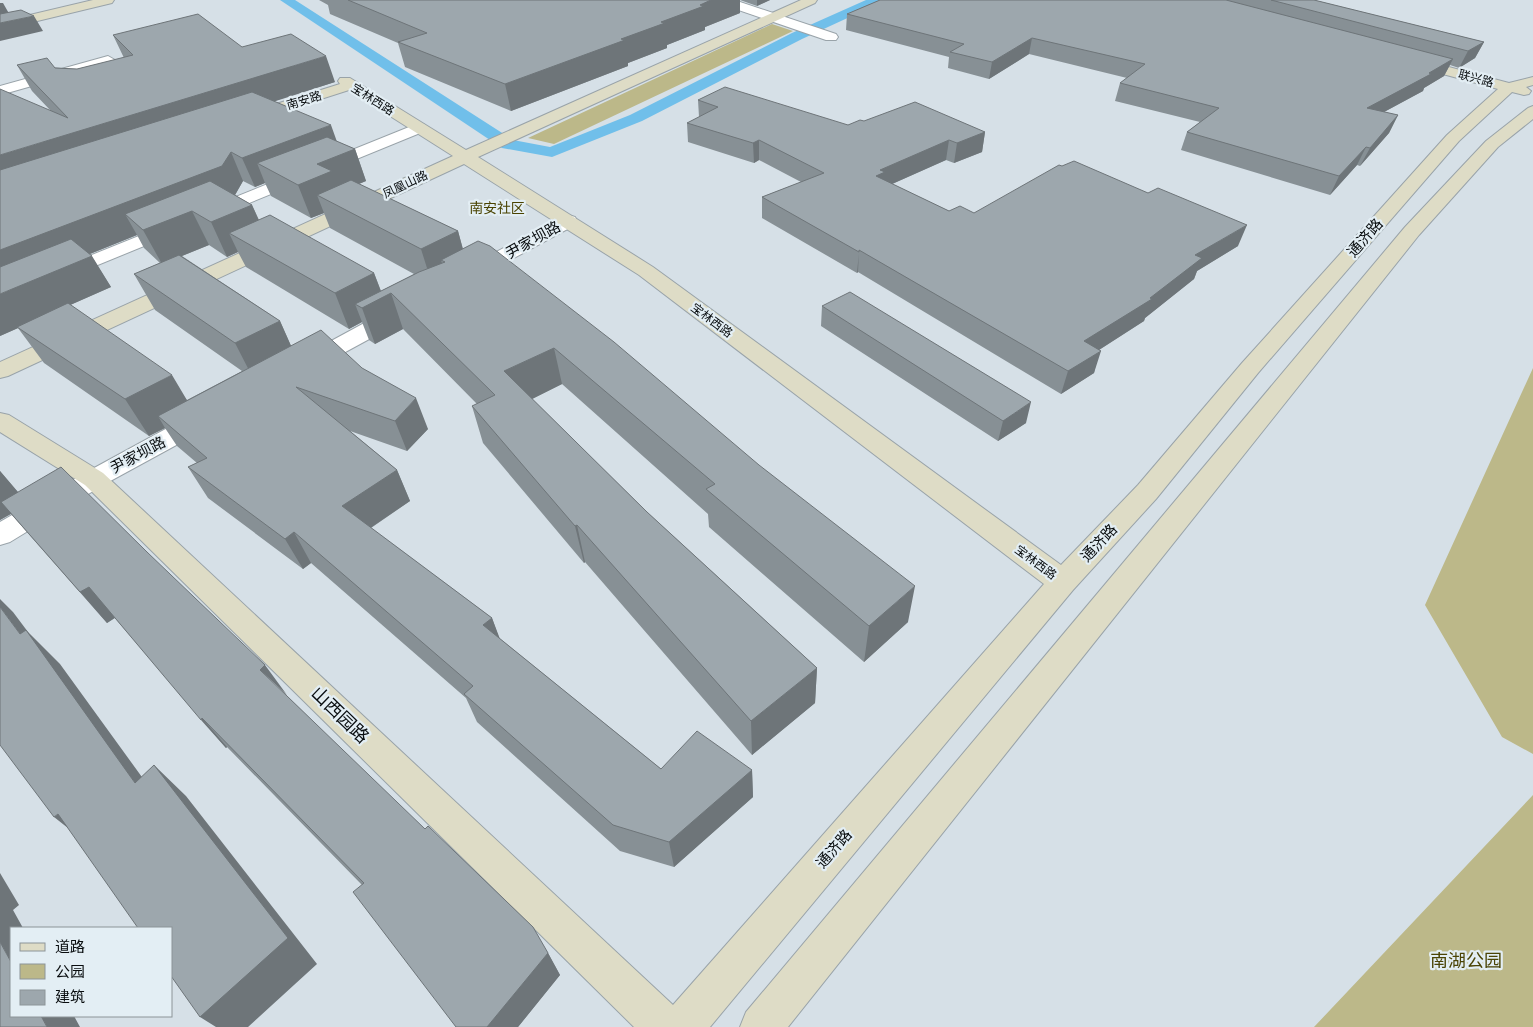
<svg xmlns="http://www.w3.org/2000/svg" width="1533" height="1027" viewBox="0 0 1533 1027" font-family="Cabin,'Noto Sans SC',sans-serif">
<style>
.green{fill:#bcb889}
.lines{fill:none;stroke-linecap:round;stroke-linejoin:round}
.canal{fill:#70bfea;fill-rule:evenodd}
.street-casing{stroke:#99a3a9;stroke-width:2}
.secondary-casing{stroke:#99a3a9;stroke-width:2}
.street{fill:#fff;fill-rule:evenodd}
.secondary{fill:#dedcc6;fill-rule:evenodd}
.wall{fill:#879095;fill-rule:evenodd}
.shaded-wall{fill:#6e7579}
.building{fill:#9da7ad;stroke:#6e7579}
.labels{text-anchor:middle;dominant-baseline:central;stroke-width:4.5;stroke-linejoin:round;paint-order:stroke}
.far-street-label{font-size:12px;fill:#090d0f;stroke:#e3eef4}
.far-neighbourhood-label{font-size:14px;fill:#4a4300;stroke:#e3eef4}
.street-label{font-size:15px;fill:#090d0f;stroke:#e3eef4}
.near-street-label{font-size:18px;fill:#090d0f;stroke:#e3eef4}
.near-park-label{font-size:18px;fill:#4b4405;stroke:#e3eef4}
</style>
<rect width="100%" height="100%" fill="#d6e0e7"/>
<!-- green -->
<path class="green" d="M 772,24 L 793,31 L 554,144 L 528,138 Z
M 1533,368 L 1533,754 L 1502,737 L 1425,605 Z
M 1533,795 L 1533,1027 L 1314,1027 Z"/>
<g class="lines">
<!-- canal -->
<path class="canal" d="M 280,0 L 295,0 L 513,140 L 550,147 L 630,115 L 792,33 L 866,0 L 882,0 L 880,3 L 802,39 L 642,121 L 552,157 L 502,148 Z"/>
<!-- street casing -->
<g class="street-casing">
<path id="street" d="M 716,0 L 734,0 L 836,34 L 838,37 L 836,40 L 826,40 L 718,3 Z
M 108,56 L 115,60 L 113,63 L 0,95 L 0,86 Z
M 419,123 L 425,125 L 427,128 L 425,131 L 0,305 L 0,292 Z
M 568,215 L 575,217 L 577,221 L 575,225 L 477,278 L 470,280 L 463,278 L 460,274 L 463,270 L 561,217 Z
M 400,307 L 408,308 L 411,313 L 408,318 L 314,369 L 306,371 L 298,369 L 295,364 L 298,359 L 392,308 Z
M 204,411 L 213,413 L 216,419 L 213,425 L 103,485 L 10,542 L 0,545 L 0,522 L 85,473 L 195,413 Z"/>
</g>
<!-- secondary casing -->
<g class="secondary-casing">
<path id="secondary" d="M 93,0 L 114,0 L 112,3 L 0,30 L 0,22 Z
M 801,0 L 817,0 L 815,3 L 478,157 L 653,267 L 1061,565 L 1138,485 L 1242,363 L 1447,135 L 1498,89 L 1406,64 L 1404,61 L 1406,58 L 1411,57 L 1509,83 L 1533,77 L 1533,85 L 1526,87 L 1531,91 L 1529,94 L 1524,95 L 1512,92 L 1459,141 L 1258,373 L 1156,499 L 1073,590 L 710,1027 L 634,1027 L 85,485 L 0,432 L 0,413 L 9,415 L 103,473 L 673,1005 L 1044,584 L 639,275 L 464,164 L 8,376 L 0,378 L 0,362 L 453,156 L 349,90 L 249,122 L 244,120 L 241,117 L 244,114 L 340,84 L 338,81 L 340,78 L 350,78 L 466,150 Z
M 1533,106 L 1533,119 L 1498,147 L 1419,235 L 788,1027 L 740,1027 L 746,1012 L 1405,227 L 1486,141 L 1528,108 Z"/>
</g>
<!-- street -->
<use href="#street" class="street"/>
<!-- secondary -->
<use href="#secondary" class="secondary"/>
</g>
<!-- wall -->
<path class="wall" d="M 319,0 L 770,0 L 757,6 L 740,0 L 740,13 L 705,27 L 705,30 L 667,45 L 667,48 L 628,63 L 628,66 L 511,111 L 405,67 L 398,43 L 330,14 L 328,5 Z
M 880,0 L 1314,0 L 1484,42 L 1475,58 L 1459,68 L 1450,65 L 1444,76 L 1424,88 L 1423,91 L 1384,112 L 1398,115 L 1389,133 L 1360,166 L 1357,165 L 1330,195 L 1181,150 L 1187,132 L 1200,122 L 1115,101 L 1120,83 L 1127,78 L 1029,54 L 989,79 L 948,68 L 949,57 L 846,30 L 847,14 Z
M 113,35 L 242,47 L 335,82 L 274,101 L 336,141 L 355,149 L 366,181 L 359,184 L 458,231 L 463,249 L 908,622 L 864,662 L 709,527 L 708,514 L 562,384 L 532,399 L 647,512 L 817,668 L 815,703 L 752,755 L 585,562 L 584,563 L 483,443 L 472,406 L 477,404 L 403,329 L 375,344 L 369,340 L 362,322 L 349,329 L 246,267 L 238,252 L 227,257 L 209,245 L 182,256 L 280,321 L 291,346 L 428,429 L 407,451 L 350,431 L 397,470 L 410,501 L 371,528 L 492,618 L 499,638 L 661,769 L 752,770 L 753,797 L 674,867 L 620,851 L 477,722 L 466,698 L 311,563 L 303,569 L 208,498 L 188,467 L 197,463 L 177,446 L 165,428 L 149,436 L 44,363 L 18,328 L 0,336 L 50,110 L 32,91 L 17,65 L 77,69 L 124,58 ZM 243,181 L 255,187 L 265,183 L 271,196 L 311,218 L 324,213 L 330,228 L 414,274 L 381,291 L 374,273 L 259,220 L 252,205 L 235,195 ZM 137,235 L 144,248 L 160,263 L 134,274 L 155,310 L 242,371 L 187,400 L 70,305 L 111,287 L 90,254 Z
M 698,100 L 848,125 L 864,121 L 985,132 L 982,152 L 954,163 L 946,160 L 892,184 L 949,211 L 974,213 L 1238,246 L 1197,271 L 1194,279 L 1145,318 L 1144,321 L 1099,350 L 1094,373 L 1061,394 L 858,272 L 857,273 L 762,218 L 762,197 L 801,182 L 759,160 L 754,163 L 688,142 L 687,123 L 699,117 Z
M 822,306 L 1026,423 L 998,441 L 821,326 Z
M 0,471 L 18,492 L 286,695 L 548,953 L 560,975 L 518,1027 L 456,1027 L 362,885 L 227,747 L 226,748 L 115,618 L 107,623 L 11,514 L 0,520 Z"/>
<!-- shaded-wall -->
<path class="shaded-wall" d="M 711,0 L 740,0 L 740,13 L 705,27 L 705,30 L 667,45 L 667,48 L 628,63 L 628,66 L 511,111 L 505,84 L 621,39 Z
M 757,0 L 770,0 L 757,6 Z
M 0,3 L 3,3 L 11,17 L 0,20 Z
M 34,16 L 43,31 L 0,41 L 0,23 Z
M 1032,38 L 1029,54 L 989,79 L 992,62 Z
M 1484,42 L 1475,58 L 1459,68 L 1468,51 Z
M 326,56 L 335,82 L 0,190 L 0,155 Z
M 1453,59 L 1444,76 L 1424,88 L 1423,91 L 1358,126 L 1367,108 Z
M 1398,115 L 1389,133 L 1360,166 L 1370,148 Z
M 331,125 L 341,153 L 257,163 L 265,183 L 255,187 L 242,158 Z
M 985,132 L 982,152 L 954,163 L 957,143 Z
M 759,140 L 759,160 L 754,163 L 753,143 Z
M 949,140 L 946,160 L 883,188 L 876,176 L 880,170 Z
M 1366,147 L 1357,165 L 1330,195 L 1339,176 Z
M 355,149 L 366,181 L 339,192 L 317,195 L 324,213 L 311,218 L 298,185 L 317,164 Z
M 231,152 L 243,181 L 235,195 L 192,211 L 209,245 L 162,264 L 143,230 L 125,214 L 137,235 L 0,290 L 0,250 Z
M 252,205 L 267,239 L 229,233 L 238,252 L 227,257 L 211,222 Z
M 1247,225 L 1238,246 L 1197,271 L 1194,279 L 1145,318 L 1144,321 L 1077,364 L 1084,341 L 1150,298 L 1195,255 Z
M 458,231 L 467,265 L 445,262 L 441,260 L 446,277 L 432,284 L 421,249 Z
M 859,250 L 858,272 L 857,273 L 859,252 Z
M 92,256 L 111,287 L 0,336 L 0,294 Z
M 374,273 L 383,297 L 391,293 L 403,329 L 375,344 L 362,308 L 355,304 L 362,322 L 349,329 L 335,293 Z
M 280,321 L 296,357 L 254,380 L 235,343 Z
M 554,348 L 562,384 L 514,408 L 504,371 Z
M 1101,351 L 1094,373 L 1061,394 L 1068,371 Z
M 172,375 L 194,412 L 158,416 L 165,428 L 149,436 L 125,399 Z
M 416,398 L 428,429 L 407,451 L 395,421 Z
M 1031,402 L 1026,423 L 998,441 L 1003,421 Z
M 397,470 L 410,501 L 357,537 L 342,506 Z
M 0,471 L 28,504 L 0,520 Z
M 577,525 L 585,562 L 584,563 L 575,526 Z
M 294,532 L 311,563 L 303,569 L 285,539 Z
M 915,586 L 908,622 L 864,662 L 869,626 Z
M 89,587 L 116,617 L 107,623 L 80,592 Z
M 0,599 L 13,612 L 28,632 L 60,664 L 168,813 L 135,783 L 20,634 L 0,607 Z
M 492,618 L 503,647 L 483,625 Z
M 265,665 L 287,695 L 260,670 Z
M 817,668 L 815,703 L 752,755 L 751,721 Z
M 202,718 L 227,747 L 226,748 L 201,720 Z
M 154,765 L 186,796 L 317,964 L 248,1027 L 216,1027 L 200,1017 Z
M 752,770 L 753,797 L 674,867 L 669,842 Z
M 58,814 L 92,847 L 54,817 Z
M 0,873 L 19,905 L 13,910 L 23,928 L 11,928 L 11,962 L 0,942 Z
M 548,953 L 560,975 L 518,1027 L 487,1027 Z
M 41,1016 L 74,1016 L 80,1027 L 47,1027 Z"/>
<!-- building -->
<path class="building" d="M 348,0 L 711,0 L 700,5 L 704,6 L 661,22 L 665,23 L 621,39 L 625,40 L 505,84 L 398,42 L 427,33 Z
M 880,0 L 1226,0 L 1453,59 L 1429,73 L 1431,74 L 1367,108 L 1398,115 L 1370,148 L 1366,147 L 1339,176 L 1187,132 L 1219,108 L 1120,83 L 1145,64 L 1032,38 L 992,62 L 950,52 L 964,44 L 847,14 Z
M 1271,0 L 1314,0 L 1484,42 L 1468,51 Z
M 21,10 L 34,16 L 0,23 L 0,14 Z
M 198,14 L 242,47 L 291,34 L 326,56 L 0,155 L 0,89 L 68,118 L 17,65 L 47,58 L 55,68 L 77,69 L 133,55 L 113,35 Z
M 725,87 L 848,125 L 860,120 L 864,121 L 915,102 L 985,132 L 957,143 L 949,140 L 880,170 L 885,172 L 876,176 L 949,211 L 960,206 L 974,213 L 1059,165 L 1062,166 L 1074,161 L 1148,193 L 1158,188 L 1247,225 L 1195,255 L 1202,258 L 1150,298 L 1152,299 L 1084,341 L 1101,351 L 1068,371 L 859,250 L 859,252 L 762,197 L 824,173 L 759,140 L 753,143 L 687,123 L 718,107 L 698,100 Z
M 252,92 L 331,125 L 242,158 L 231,152 L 222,166 L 0,250 L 0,170 Z
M 327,137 L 355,149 L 317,164 L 332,171 L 298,185 L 257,163 Z
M 351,180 L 458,231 L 421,249 L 317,195 Z
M 210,181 L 252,205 L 211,222 L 192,211 L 143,230 L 125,214 Z
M 270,215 L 374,273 L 335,293 L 229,233 Z
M 71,239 L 92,256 L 0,294 L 0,267 Z
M 478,241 L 490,246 L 614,342 L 759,465 L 915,586 L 869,626 L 706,489 L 715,484 L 554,348 L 504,371 L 647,512 L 817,668 L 751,721 L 577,525 L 575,526 L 472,406 L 495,395 L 391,293 L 362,308 L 355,304 L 419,272 L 445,262 L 441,260 Z
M 179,255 L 280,321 L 235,343 L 134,274 Z
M 850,292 L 1031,402 L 1003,421 L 822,306 Z
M 68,303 L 172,375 L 125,399 L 17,327 Z
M 321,330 L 362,368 L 416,398 L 395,421 L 296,387 L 397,470 L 342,506 L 492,618 L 483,625 L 661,769 L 697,731 L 752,770 L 669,842 L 613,825 L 464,694 L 473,686 L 294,532 L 285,539 L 188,467 L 207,458 L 158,416 Z
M 61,467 L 147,552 L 265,665 L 260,670 L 425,829 L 428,826 L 533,927 L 548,953 L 487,1027 L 456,1027 L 353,892 L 364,883 L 202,718 L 201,720 L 89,587 L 80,592 L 1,502 Z
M 0,607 L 20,634 L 26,630 L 135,783 L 154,765 L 288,938 L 200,1017 L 171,976 L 171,928 L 138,928 L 58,814 L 54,817 L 0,745 Z
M 0,942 L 11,962 L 11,1016 L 41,1016 L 47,1027 L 0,1027 Z"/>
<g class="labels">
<!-- far-street labels -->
<g class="far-street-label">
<text transform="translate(1476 78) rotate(15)">联兴路</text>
<text transform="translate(373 99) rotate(32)">宝林西路</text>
<text transform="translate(304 100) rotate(-17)">南安路</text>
<text transform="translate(405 184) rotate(-25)">凤凰山路</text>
<text transform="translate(712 320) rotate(37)">宝林西路</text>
<text transform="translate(1036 562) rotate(37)">宝林西路</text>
</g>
<!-- far-neighbourhood labels -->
<g class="far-neighbourhood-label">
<text x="497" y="208">南安社区</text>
</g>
<!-- street labels -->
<g class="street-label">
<text transform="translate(1365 238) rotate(-49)">通济路</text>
<text transform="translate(533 240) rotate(-29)">尹家坝路</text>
<text transform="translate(138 455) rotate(-28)">尹家坝路</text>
<text transform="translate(1099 543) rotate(-47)">通济路</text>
<text transform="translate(834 849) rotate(-49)">通济路</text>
</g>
<!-- near-street labels -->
<g class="near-street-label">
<text transform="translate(340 715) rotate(44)">山西园路</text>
</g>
<!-- near-park labels -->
<g class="near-park-label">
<text x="1466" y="961">南湖公园</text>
</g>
</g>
<!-- legend -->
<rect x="10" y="927" width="162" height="90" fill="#e3eef4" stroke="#8c9498"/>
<rect x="20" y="943" width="25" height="8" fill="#dedcc6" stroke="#8c9498"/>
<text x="55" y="952" font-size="15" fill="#090d0f">道路</text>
<rect x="20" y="964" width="25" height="15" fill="#bcb889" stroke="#8c9498"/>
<text x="55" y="977" font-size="15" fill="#090d0f">公园</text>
<rect x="20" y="990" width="25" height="15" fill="#9da7ad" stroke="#8c9498"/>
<text x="55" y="1002" font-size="15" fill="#090d0f">建筑</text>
</svg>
